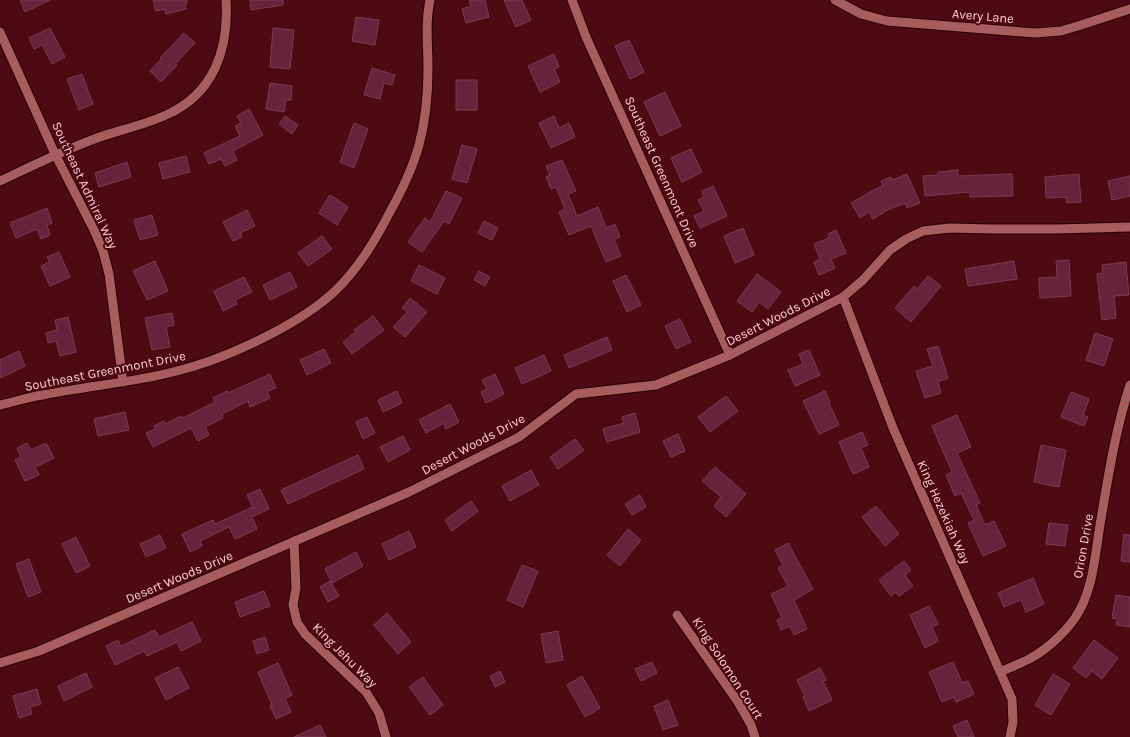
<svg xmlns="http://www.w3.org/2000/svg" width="1130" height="737" viewBox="0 0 1130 737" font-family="Karla,sans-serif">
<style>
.building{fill:#65243b;stroke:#7e3a51}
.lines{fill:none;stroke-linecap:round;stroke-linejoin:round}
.minor-casing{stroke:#2a0003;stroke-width:11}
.minor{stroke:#a75c5d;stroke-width:9}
.labels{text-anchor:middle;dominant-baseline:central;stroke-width:4;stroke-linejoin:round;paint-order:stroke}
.street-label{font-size:13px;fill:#f9cfcd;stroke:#4d0a12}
</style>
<rect width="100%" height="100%" fill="#4d0a12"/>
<!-- building -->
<path class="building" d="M 20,0 L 50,0 L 25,12 Z
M 153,0 L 187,0 L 187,3 L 185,4 L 186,9 L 166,14 L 165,9 L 156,11 Z
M 250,0 L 283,0 L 283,5 L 251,10 Z
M 469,0 L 485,0 L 489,17 L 466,23 L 462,9 L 471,6 Z
M 504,0 L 522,0 L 531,20 L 516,27 Z
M 356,17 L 379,20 L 375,45 L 352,41 Z
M 50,28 L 65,57 L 52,64 L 42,45 L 34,49 L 29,38 Z
M 273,28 L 294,30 L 290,69 L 270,67 Z
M 184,33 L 195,43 L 175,64 L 177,65 L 161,82 L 150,71 L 161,59 L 160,58 Z
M 629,40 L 644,72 L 630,79 L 615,46 Z
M 554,54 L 559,67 L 554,69 L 560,82 L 540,92 L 528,66 Z
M 372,68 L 395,75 L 392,85 L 384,83 L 380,99 L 364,95 Z
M 82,74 L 93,104 L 79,110 L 67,79 Z
M 456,80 L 477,80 L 477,110 L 456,110 Z
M 270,83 L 292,86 L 291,100 L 286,100 L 284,112 L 266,109 Z
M 665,92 L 681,126 L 660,136 L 644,102 Z
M 249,109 L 263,135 L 233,151 L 237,160 L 225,166 L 221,159 L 209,164 L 204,153 L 240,136 L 235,126 L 241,123 L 237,116 Z
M 285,116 L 298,125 L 292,134 L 279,124 Z
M 554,116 L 559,128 L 569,123 L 575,137 L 551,148 L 539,123 Z
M 354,123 L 368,129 L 354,168 L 340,162 Z
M 462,145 L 477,149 L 467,183 L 452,179 Z
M 691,149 L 702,172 L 682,182 L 671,158 Z
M 186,156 L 190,172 L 163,179 L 159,163 Z
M 562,160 L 576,191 L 568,194 L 577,216 L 598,207 L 606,228 L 615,224 L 620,237 L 614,239 L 621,256 L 606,262 L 591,226 L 569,235 L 559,212 L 565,209 L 556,187 L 551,189 L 546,177 L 550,175 L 546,166 Z
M 127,162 L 131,177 L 99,187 L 95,173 Z
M 958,170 L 958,176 L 1012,174 L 1013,196 L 970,197 L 970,192 L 925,196 L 923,176 L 938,175 L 938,172 Z
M 907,174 L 920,203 L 907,208 L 905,203 L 885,211 L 885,212 L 873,219 L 869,212 L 860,218 L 851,203 L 883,185 L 881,181 L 891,177 L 893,180 Z
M 1079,174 L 1081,202 L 1067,203 L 1066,197 L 1046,198 L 1045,177 Z
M 1130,176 L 1130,196 L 1112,200 L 1108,181 Z
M 713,186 L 727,216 L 700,228 L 694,216 L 704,211 L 698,200 L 704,197 L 702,191 Z
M 446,191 L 462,198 L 449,224 L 444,221 L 422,252 L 408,242 L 425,218 L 430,222 Z
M 330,195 L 348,207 L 337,225 L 319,213 Z
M 47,208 L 52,223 L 47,225 L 50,235 L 41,239 L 37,229 L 16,238 L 10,223 Z
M 247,210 L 255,226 L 240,233 L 242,237 L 233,241 L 223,222 Z
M 152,215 L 158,235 L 140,240 L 134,220 Z
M 484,221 L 498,228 L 492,240 L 478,233 Z
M 743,228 L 754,255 L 735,263 L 724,236 Z
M 836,230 L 846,253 L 831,259 L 835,268 L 819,275 L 814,262 L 820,259 L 814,244 L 829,238 L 828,234 Z
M 322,236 L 332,249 L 308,266 L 298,253 Z
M 59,252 L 70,277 L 50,286 L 41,266 L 50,262 L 47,257 Z
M 1069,260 L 1071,296 L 1040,298 L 1039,278 L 1057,277 L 1056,261 Z
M 155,261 L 168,291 L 147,300 L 133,271 Z
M 1014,261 L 1017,279 L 968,286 L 965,269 Z
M 1126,262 L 1129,295 L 1114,296 L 1116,318 L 1102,320 L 1097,274 L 1103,273 L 1102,265 Z
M 419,265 L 445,278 L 437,294 L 411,281 Z
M 479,271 L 490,277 L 485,286 L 474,280 Z
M 290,272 L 297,287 L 270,300 L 263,285 Z
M 757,274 L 781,292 L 768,309 L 759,302 L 752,312 L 737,301 Z
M 626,275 L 641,305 L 627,312 L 613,281 Z
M 928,276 L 941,286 L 911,322 L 895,308 L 914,286 L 917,289 Z
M 244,277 L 252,292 L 235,300 L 237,304 L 223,311 L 214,291 Z
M 410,298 L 427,312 L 405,337 L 393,327 L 407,312 L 402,308 Z
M 172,313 L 174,325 L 166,327 L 170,347 L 152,350 L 145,318 Z
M 373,316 L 384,330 L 352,354 L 343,342 L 356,332 L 354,330 Z
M 68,317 L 76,352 L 60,356 L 56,341 L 48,343 L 46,333 L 57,330 L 55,320 Z
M 680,319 L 691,342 L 676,349 L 665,326 Z
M 1095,333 L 1113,339 L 1104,366 L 1086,360 Z
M 607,337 L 612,350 L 569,368 L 564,355 Z
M 938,346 L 948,378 L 938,382 L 941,393 L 925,398 L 916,371 L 933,366 L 927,349 Z
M 324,349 L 331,363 L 307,375 L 300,360 Z
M 809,350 L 820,375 L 795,386 L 788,370 L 803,364 L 799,354 Z
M 19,351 L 25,366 L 0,378 L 0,360 Z
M 544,355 L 551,371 L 522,384 L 515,368 Z
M 270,374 L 276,388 L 267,391 L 270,398 L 250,407 L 248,401 L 222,414 L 223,418 L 205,427 L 209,435 L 198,441 L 191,428 L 153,447 L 146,433 L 155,429 L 154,426 L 164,421 L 165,424 L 181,416 L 183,418 L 215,402 L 213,398 L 227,391 L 228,393 Z
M 495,374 L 504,394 L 486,403 L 481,392 L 487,389 L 482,380 Z
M 397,391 L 402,403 L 383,412 L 378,400 Z
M 825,391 L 830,402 L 829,403 L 839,425 L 819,434 L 803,401 Z
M 1071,392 L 1089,399 L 1083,415 L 1088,417 L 1084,426 L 1061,417 Z
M 726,396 L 738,411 L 710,432 L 698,417 Z
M 450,404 L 459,422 L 446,429 L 444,423 L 426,433 L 419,420 Z
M 125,412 L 129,430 L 98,436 L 94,419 Z
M 635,413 L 640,432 L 607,442 L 603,429 L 624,423 L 622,417 Z
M 957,415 L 971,447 L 957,453 L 980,503 L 976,505 L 985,525 L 994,521 L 1006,546 L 983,556 L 968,523 L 974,520 L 961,493 L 955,496 L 946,475 L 952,472 L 932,426 Z
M 367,417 L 375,433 L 363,439 L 356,422 Z
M 862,432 L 868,445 L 861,448 L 869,467 L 853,474 L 839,442 Z
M 678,434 L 685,451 L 671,457 L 663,441 Z
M 403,436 L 410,450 L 388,462 L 380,447 Z
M 575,439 L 584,450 L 558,469 L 550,457 Z
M 27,443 L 31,450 L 46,443 L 54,458 L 35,467 L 39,475 L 25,481 L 15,460 L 21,457 L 17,448 Z
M 1041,445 L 1066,450 L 1059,487 L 1034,482 Z
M 358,455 L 364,469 L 288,504 L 281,490 Z
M 715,467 L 746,494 L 726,517 L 714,506 L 721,497 L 702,481 Z
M 531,470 L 539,485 L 510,501 L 502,486 Z
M 260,489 L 269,509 L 252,517 L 257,529 L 235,539 L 229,527 L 200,541 L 202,546 L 190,552 L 182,534 L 213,520 L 215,524 L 253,507 L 247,495 Z
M 640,495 L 646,507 L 632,515 L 625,504 Z
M 471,501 L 478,511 L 452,531 L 445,520 Z
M 876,506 L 899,534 L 885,546 L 862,517 Z
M 1049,523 L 1068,525 L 1065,546 L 1046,544 Z
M 628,529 L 641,540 L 620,566 L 607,555 Z
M 409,531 L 416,547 L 389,560 L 382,544 Z
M 1124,534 L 1130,535 L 1130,562 L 1121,561 Z
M 160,535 L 166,548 L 146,557 L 140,544 Z
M 76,537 L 90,566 L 76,573 L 62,544 Z
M 788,543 L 813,589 L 794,600 L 807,629 L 794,635 L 790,626 L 781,630 L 777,620 L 782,618 L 771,594 L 788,586 L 778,568 L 783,565 L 775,550 Z
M 356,552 L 363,566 L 332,583 L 325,569 Z
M 29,559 L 41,592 L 28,597 L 16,564 Z
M 904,561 L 911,570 L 905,575 L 913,586 L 899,596 L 896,592 L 891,596 L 879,580 Z
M 522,565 L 538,571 L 523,607 L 507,600 Z
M 1033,578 L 1044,604 L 1026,612 L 1021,600 L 1004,607 L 998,593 Z
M 330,581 L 339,596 L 328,602 L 320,587 Z
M 264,591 L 270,606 L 240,617 L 235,602 Z
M 1116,595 L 1130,597 L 1130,627 L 1116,625 L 1117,619 L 1112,618 Z
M 929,606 L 938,624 L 932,627 L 938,641 L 925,648 L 910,615 Z
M 387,613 L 411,642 L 398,654 L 374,625 Z
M 192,622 L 201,641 L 181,651 L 177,642 L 147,656 L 144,651 L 115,665 L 106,646 L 118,640 L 121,646 L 155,630 L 159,637 Z
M 558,631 L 563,660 L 546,663 L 541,634 Z
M 265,637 L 269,650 L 257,654 L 253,641 Z
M 1094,640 L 1118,658 L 1102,679 L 1092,671 L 1086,678 L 1073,668 Z
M 652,662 L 657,673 L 641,681 L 635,669 Z
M 953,662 L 962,683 L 968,681 L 974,694 L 956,702 L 954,697 L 942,702 L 929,672 Z
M 278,663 L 292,695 L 285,698 L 291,712 L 276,719 L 270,706 L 272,705 L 258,672 Z
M 178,667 L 189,688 L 166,700 L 155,678 Z
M 820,668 L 826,680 L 823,681 L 832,700 L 809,711 L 803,697 L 805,696 L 797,680 Z
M 500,671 L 505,682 L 495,687 L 490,676 Z
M 86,673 L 92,687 L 64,701 L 58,686 Z
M 1053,674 L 1070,684 L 1051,715 L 1035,705 Z
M 582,676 L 600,708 L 585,717 L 567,685 Z
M 423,677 L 443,705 L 430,715 L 409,687 Z
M 37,689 L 41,704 L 30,707 L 32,714 L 19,718 L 13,696 Z
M 668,700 L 678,725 L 663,730 L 654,706 Z
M 967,720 L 974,737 L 958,737 L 953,726 Z
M 320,725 L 326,737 L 294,737 Z"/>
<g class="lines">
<!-- minor casing -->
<g class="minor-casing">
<path id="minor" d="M 572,0 L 586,37 L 730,355
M 835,0 L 861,14 L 887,21 L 1035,33 L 1061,31 L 1081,25 L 1130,9
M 0,32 L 55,154 L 94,230 L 103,251 L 109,274 L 123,382
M 0,181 C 32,166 64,150 97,138 C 120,130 144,125 166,115 C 214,94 229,49 226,0
M 843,297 L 893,428 L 1012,699 L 1013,722 L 1010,737
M 0,405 C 14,402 28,397 43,395 C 86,386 130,383 173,372 C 207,364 240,350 271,334 C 294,322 316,309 335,291 C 359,268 376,239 391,210 C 402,190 413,167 419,145 C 426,119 428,94 428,68 C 428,45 425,22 430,0
M 294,541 L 296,588 L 293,605 L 297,622 L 305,634 L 366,692 L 379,713 L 386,737
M 677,615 L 738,702 L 751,725 L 755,737
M 0,663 L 39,651 L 409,492 L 519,437 L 576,394 L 656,385 L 730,355 L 843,297 L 863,280 L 890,250 L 906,239 L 923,231 L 950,228 L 991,229 L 1057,229 L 1130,227
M 1000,672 C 1009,668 1017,665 1025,661 C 1043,653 1064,634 1075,618 C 1093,592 1095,555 1100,525 C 1108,478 1115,431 1130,385"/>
</g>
<!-- minor -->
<use href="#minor" class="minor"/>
</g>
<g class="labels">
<!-- street labels -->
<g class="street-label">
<text transform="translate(983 16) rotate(5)">Avery Lane</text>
<text transform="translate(662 172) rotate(66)">Southeast Greenmont Drive</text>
<text transform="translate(85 185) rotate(65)">Southeast Admiral Way</text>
<text transform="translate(778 316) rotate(-27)">Desert Woods Drive</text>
<text transform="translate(105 371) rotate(-11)">Southeast Greenmont Drive</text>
<text transform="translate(473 444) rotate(-28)">Desert Woods Drive</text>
<text transform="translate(944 512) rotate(66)">King Hezekiah Way</text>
<text transform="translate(1083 546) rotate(-80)">Orion Drive</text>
<text transform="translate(179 577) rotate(-23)">Desert Woods Drive</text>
<text transform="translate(345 655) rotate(45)">King Jehu Way</text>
<text transform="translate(728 668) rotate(57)">King Solomon Court</text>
</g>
</g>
</svg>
